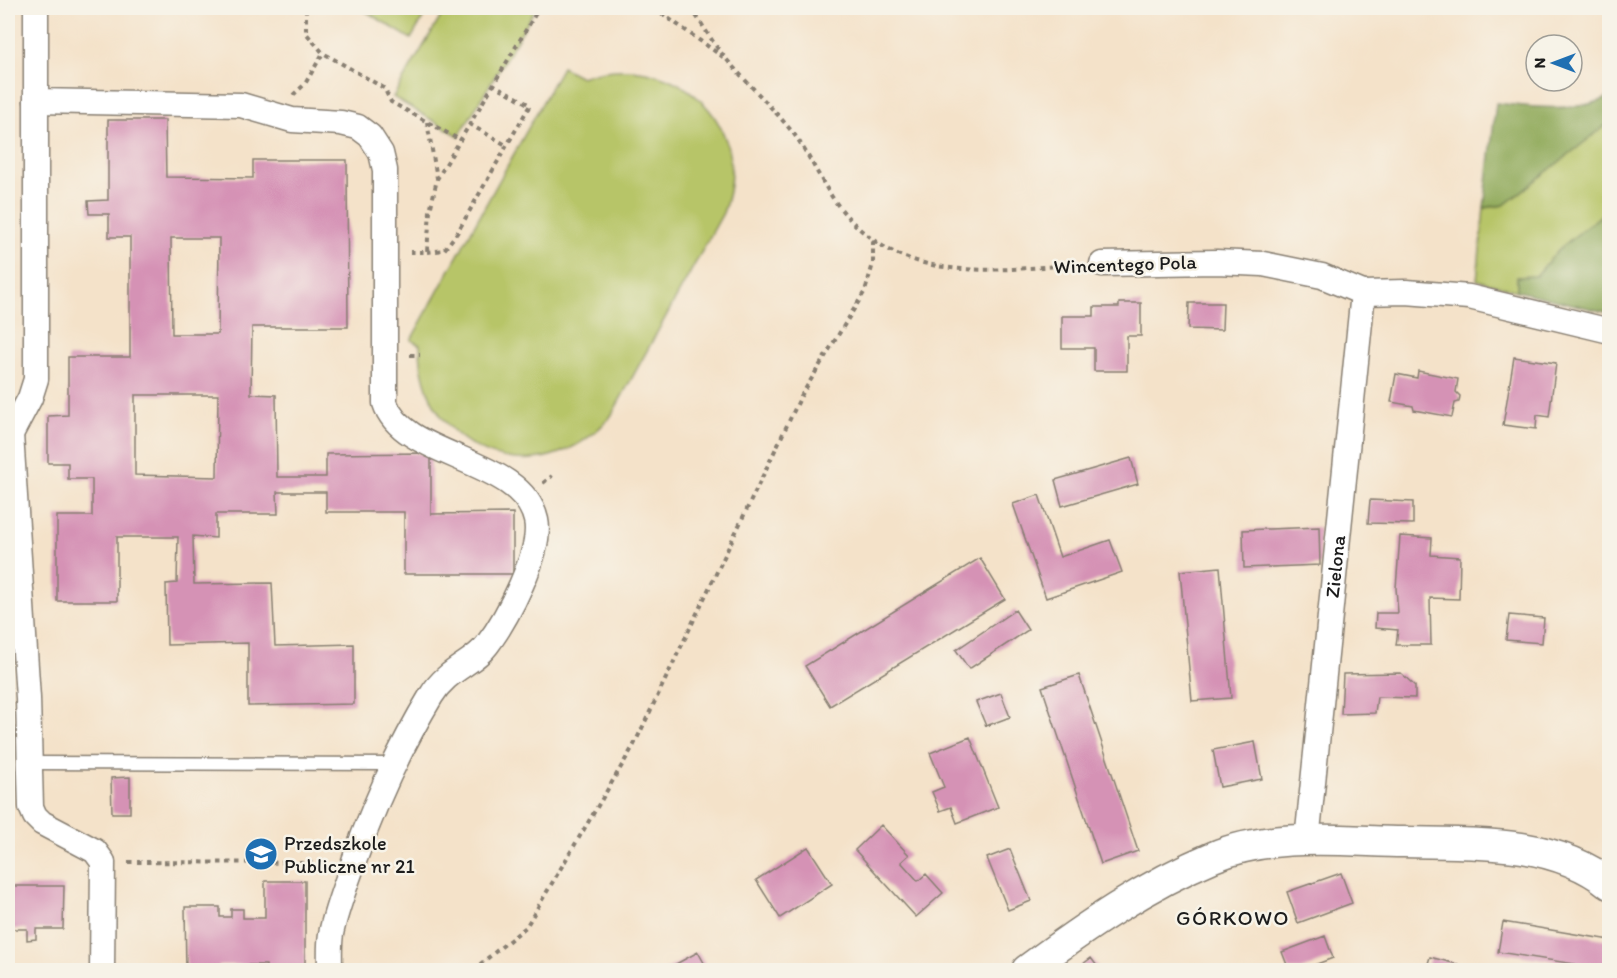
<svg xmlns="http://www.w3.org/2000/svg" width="1617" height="978" viewBox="0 0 1617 978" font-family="Itim,sans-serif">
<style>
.green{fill:#b7c568;stroke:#6a7042;stroke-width:1.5}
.forest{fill:#91aa5c;stroke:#56633c;stroke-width:1.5}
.building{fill:#d592b5;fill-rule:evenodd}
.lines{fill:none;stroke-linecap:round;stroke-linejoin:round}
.service-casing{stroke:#887f72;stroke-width:15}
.minor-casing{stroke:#887f72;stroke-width:27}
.tertiary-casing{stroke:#887f72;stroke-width:33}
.path{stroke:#887f72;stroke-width:4;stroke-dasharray:4.5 4.5;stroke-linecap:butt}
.service{stroke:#fff;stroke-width:12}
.minor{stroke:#fff;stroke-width:24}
.tertiary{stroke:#fff;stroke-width:30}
.labels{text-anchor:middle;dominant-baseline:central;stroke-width:5;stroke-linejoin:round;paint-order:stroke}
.street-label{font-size:20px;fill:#1c1c1c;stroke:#f7f3e8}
.poi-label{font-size:20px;fill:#1c1c1c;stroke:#f7f3e8;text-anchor:start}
.neighbourhood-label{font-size:21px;letter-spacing:1.5px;fill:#1c1c1c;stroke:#f7f3e8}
</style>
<rect width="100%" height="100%" fill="#f7f3e8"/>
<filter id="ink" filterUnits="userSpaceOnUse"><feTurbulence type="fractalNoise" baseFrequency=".0167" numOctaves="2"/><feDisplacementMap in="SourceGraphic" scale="12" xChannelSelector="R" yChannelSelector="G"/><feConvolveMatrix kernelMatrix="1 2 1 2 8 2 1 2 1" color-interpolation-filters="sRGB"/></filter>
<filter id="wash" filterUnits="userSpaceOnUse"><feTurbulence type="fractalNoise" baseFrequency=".008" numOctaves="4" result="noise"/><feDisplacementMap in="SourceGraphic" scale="24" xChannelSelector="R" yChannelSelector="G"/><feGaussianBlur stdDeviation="1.35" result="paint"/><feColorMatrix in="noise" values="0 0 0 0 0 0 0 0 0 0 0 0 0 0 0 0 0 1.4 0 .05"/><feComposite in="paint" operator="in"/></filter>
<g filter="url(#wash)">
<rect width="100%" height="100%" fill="#f4e2c9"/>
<!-- green -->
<path class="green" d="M 360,8 L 429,8 L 411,39 Z
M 446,8 L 536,8 L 459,136 L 393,97 Z
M 562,67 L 581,77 C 670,46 758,120 723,213 L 611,416 C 539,500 420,454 420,345 L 411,340 Z
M 1609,123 L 1609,209 L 1559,249 L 1536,276 L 1517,277 L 1517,291 L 1477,280 L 1484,208 L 1504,205 Z"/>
<!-- forest -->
<path class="forest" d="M 1609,97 L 1609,123 L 1504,205 L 1484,208 L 1496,103 C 1528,107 1580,113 1609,97 Z
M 1609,209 L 1609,313 L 1517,291 L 1517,277 L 1536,276 L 1559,249 Z"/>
<g id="blocks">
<!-- building -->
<path class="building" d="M 108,120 L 165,120 L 166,177 L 253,178 L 253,160 L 347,160 L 348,327 L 252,327 L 251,394 L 276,395 L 277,477 L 326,477 L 326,454 L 431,453 L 431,514 L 513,513 L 513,574 L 404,574 L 404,512 L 326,512 L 326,492 L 277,492 L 278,514 L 216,514 L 216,538 L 193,536 L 194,584 L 272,583 L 275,646 L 354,644 L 354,704 L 248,706 L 248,643 L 167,645 L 166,584 L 177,583 L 178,537 L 117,537 L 117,601 L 57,601 L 57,516 L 92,516 L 92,479 L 68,479 L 68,463 L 48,463 L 48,416 L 68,415 L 68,357 L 130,357 L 130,237 L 109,237 L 109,214 L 89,214 L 88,201 L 108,200 ZM 171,238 L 219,238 L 218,334 L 172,334 ZM 135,395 L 218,395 L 217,477 L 135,475 Z
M 1119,303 L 1141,303 L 1141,336 L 1127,336 L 1127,371 L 1094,371 L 1094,348 L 1062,348 L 1062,316 L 1094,316 L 1094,307 L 1119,307 Z
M 1189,303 L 1223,303 L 1222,330 L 1188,329 Z
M 1514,357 L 1556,363 L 1549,417 L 1537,415 L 1536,429 L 1503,425 Z
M 1418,371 L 1458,379 L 1456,392 L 1460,396 L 1459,402 L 1455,403 L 1452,417 L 1414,410 L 1413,406 L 1391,402 L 1396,374 L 1417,378 Z
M 1131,458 L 1138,484 L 1062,506 L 1055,480 Z
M 1039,495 L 1060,557 L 1110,540 L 1122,572 L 1046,598 L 1013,504 Z
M 1370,500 L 1413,502 L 1413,524 L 1368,523 Z
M 1319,527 L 1320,565 L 1244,568 L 1243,530 Z
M 1400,536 L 1432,538 L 1431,555 L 1460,557 L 1459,599 L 1430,598 L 1431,645 L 1396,645 L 1398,630 L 1375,628 L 1376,613 L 1398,613 L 1396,588 Z
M 980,558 L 1005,599 L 830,706 L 805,666 Z
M 1220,567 L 1231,698 L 1192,701 L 1180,571 Z
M 1015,610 L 1028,630 L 969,669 L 956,650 Z
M 1509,615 L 1544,618 L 1542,643 L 1506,640 Z
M 1401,673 L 1415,686 L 1415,698 L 1377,697 L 1375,713 L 1341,714 L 1343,674 Z
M 1079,675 L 1138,851 L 1101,864 L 1042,687 Z
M 1001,693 L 1010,717 L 986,726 L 976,702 Z
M 970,737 L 998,807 L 957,823 L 951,807 L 940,811 L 932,792 L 944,787 L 930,753 Z
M 1255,742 L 1262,779 L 1220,787 L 1213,750 Z
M 130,777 L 130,813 L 112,813 L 111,778 Z
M 881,825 L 909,855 L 901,862 L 918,881 L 926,874 L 943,893 L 916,917 L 855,850 Z
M 808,847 L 832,884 L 780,918 L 756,880 Z
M 1010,849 L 1031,901 L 1008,910 L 987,858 Z
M 1341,873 L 1352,903 L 1298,923 L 1287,892 Z
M 265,881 L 305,881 L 305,970 L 266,970 L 266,965 L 219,965 L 219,970 L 186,970 L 185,907 L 220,907 L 220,917 L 231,917 L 231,909 L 243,909 L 243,918 L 265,918 Z
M 8,886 L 64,886 L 63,929 L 36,929 L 36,939 L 27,940 L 27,929 L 8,929 Z
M 1503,922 L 1610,940 L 1610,970 L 1574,970 L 1575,964 L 1498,952 Z
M 1325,936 L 1333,958 L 1301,970 L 1289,970 L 1282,952 Z
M 698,952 L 708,970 L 665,970 Z
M 1430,957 L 1479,970 L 1426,970 Z
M 1091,958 L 1100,970 L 1075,970 Z"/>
</g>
</g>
<g filter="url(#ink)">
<use href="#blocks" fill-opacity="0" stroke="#887f72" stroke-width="1.5"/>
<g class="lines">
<!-- service casing -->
<g class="service-casing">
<path id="service" d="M 29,763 L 392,764"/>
</g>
<!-- minor casing -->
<g class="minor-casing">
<g id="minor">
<path d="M 36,8 L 36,101 L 241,105 L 292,120 L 341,123 L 358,127 L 370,136 L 381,153 L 385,170 L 385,403 C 403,459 522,457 536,520 C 543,551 506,620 487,645 C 473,664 447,669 431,696 C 399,749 375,802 354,861 C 346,885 336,909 331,934 C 329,946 330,959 330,970"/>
<path d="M 1102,264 L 1216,262 L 1263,264 L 1322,276 L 1363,293 L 1406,292 L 1469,297 L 1610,331"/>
<path d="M 8,434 L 11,434 L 28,698 L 31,807 L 35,816 L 42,823 L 95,851 L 103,862 L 102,970"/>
<path d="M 11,434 L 30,398 L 36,379 L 36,101"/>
<path id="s1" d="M 1307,841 L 1363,293"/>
</g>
</g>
<!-- tertiary casing -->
<g class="tertiary-casing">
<path id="tertiary" d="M 1027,970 C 1085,927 1146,885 1213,857 C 1271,832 1343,841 1403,842 C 1443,843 1483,842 1522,848 C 1552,853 1585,864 1610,884"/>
</g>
<!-- path -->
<path class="path" d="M 306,8 L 306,33 L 323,53 L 384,88 L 391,102 L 460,140
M 654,8 L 723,57
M 691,8 C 703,25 713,44 727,60 C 749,85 773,108 794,134 C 810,156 821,182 837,204 C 901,288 986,269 1079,265
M 293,95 L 305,84 L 323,53
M 427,122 L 437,178
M 469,124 L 508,146
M 410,252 L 427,252 L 430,211 L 437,179 L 539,8
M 427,252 L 444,250 L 457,233 L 530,105 L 493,84
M 410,355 L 420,355
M 543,483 L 552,476
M 128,862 L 323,863 L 323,870
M 473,970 L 526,927 L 634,745 L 801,396 L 865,291 L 873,264 L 873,240"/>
<!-- service -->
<use href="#service" class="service"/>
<!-- minor -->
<use href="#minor" class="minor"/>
<!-- tertiary -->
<use href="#tertiary" class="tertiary"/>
</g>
</g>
<!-- icons -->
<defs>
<g id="school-disc" transform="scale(1.725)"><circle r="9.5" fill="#1f6fb2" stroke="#f7f3e8"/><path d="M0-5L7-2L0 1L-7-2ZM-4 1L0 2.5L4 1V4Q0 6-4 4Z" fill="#fff"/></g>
</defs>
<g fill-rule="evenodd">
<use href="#school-disc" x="261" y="854"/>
</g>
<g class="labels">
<!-- street labels -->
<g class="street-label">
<text transform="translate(1125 264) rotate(-2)">Wincentego Pola</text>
<text stroke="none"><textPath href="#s1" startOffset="276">Zielona</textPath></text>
</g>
<!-- poi labels -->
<g class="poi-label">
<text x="284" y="843">Przedszkole<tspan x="284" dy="23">Publiczne nr 21</tspan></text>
</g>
<!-- neighbourhood labels -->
<g class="neighbourhood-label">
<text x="1233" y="917">GÓRKOWO</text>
</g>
</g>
<!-- margin -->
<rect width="1617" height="978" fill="none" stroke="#f7f3e8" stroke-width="30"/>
<!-- north arrow -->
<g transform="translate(1554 63) rotate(270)"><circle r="28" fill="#f7f3e8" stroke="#9f9d96" stroke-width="1.5"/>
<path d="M0-4.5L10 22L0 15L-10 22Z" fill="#1f6fb2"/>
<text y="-9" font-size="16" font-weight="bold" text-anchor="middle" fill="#1c1c1c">N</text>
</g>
</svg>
